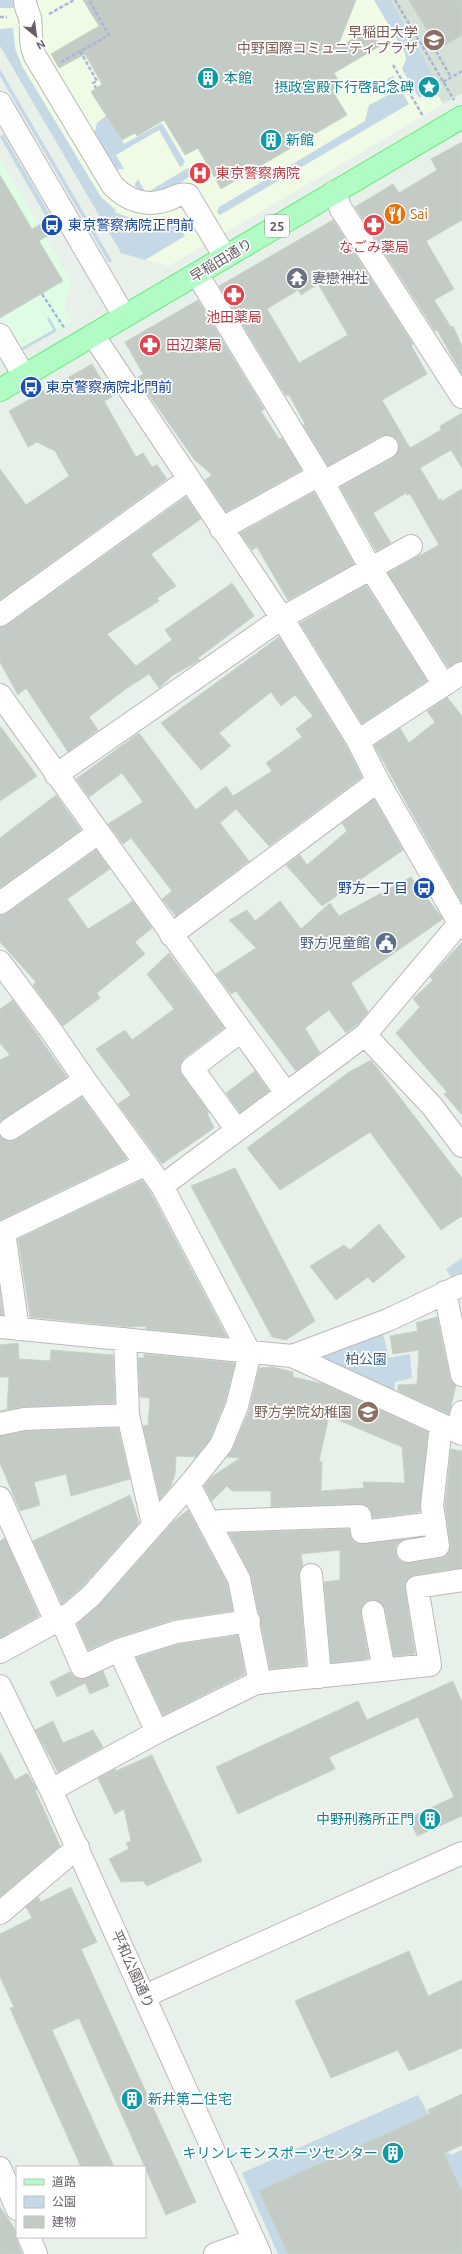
<svg xmlns="http://www.w3.org/2000/svg" width="462" height="2254" viewBox="0 0 462 2254" font-family="Ubuntu,'Noto Sans JP',sans-serif">
<style>
.commercial{fill:#dffde5}
.education{fill:#d5e0d7}
.medical{fill:#f0fbe5}
.green{fill:#c5d8e6}
.building{fill:#c3cbc4;stroke:#c5d5c7;fill-rule:evenodd}
.lines{fill:none;stroke-linecap:round;stroke-linejoin:round}
.minor-casing{stroke:#bdb7bd;stroke-width:24}
.major-casing{stroke:#63ed77;stroke-width:24}
.path{stroke:#a8b7d8;stroke-width:2.5;stroke-dasharray:4 2;stroke-linecap:butt}
.minor{stroke:#fff;stroke-width:22}
.major{stroke:#b0fcc4;stroke-width:22}
.labels{text-anchor:middle;dominant-baseline:central;stroke-width:3.5;stroke-linejoin:round;paint-order:stroke}
.shield{fill:#fff;stroke:#948e95;stroke-width:1}
.shield-label{font-size:13px;font-weight:bold;fill:#665e67}
.education-label{font-size:14px;fill:#785e54;stroke:#fff;text-anchor:end}
.culture-label{font-size:14px;fill:#0d838f;stroke:#fff;text-anchor:start}
.health-label{font-size:14px;fill:#be3a42;stroke:#fff;text-anchor:start}
.food-label{font-size:14px;fill:#c56008;stroke:#fff;text-anchor:start}
.transit-label{font-size:14px;fill:#164399;stroke:#fff;text-anchor:start}
.street-label{font-size:14px;fill:#665e67;stroke:#fff}
.worship-label{font-size:14px;fill:#5b616d;stroke:#fff;text-anchor:start}
.service-label{font-size:14px;fill:#4e5e75;stroke:#fff;text-anchor:end}
.park-label{font-size:14px;fill:#3a648a;stroke:#fff}
</style>
<rect width="100%" height="100%" fill="#e7f0e9"/>
<!-- commercial -->
<path class="commercial" d="M 0,159 L 71,281 L 64,309 L 72,322 L 20,352 L 0,318 Z"/>
<!-- education -->
<path class="education" d="M 382,0 L 462,0 L 462,93 L 443,104 Z"/>
<!-- medical -->
<path class="medical" d="M 0,0 L 382,0 L 443,104 L 169,266 L 121,253 L 0,46 Z"/>
<!-- green -->
<path class="green" d="M 0,0 L 21,0 L 21,8 L 0,8 Z
M 374,0 L 390,0 L 434,77 L 429,81 L 434,89 L 419,98 L 402,69 L 406,60 L 405,53 Z
M 13,28 L 15,48 L 22,66 L 101,197 L 116,210 L 115,212 C 134,222 151,217 172,217 L 185,236 L 145,260 L 121,253 L 0,46 L 0,29 Z
M 0,69 L 112,261 L 109,263 L 0,76 Z
M 393,76 L 409,104 L 220,215 L 217,212 L 219,207 L 365,121 L 369,105 L 394,92 L 387,79 Z
M 107,115 L 124,144 L 162,123 L 185,162 L 183,163 L 184,165 L 180,167 L 159,130 L 116,155 L 124,169 L 113,170 L 94,135 L 97,123 Z
M 3,134 L 50,215 L 46,217 L 0,137 Z
M 188,168 L 192,175 C 180,183 148,206 135,190 L 135,184 L 138,179 L 146,193 Z
M 49,317 L 57,331 L 20,352 L 12,339 L 15,338 L 21,348 L 53,330 L 47,319 Z
M 462,1258 L 462,1277 L 452,1279 L 446,1269 Z
M 382,1330 L 389,1358 L 410,1354 L 412,1378 L 395,1382 L 394,1397 L 312,1354 Z
M 418,2095 L 450,2155 L 462,2150 L 462,2254 L 278,2254 L 242,2173 Z"/>
<!-- building -->
<path class="building" d="M 83,0 L 356,0 L 337,48 L 363,33 L 366,38 L 373,34 L 380,46 L 334,73 L 341,85 L 332,90 L 347,115 L 221,189 L 198,148 L 185,155 L 164,120 L 137,136 L 135,133 L 122,140 L 91,92 L 102,84 L 85,54 L 59,68 L 51,54 L 99,26 Z
M 409,0 L 462,0 L 462,35 L 440,48 L 434,38 L 432,39 Z
M 462,142 L 462,220 L 426,241 L 454,289 L 434,300 L 451,327 L 453,326 L 462,346 L 462,374 L 437,330 L 435,331 L 355,207 L 393,184 L 399,193 L 437,170 L 431,159 Z
M 0,175 L 32,229 L 52,218 L 59,229 L 39,241 L 63,281 L 0,318 Z
M 333,220 L 413,344 L 411,345 L 427,374 L 382,400 L 410,448 L 441,430 L 440,426 L 462,413 L 462,468 L 451,450 L 420,468 L 439,500 L 441,499 L 442,501 L 462,489 L 462,661 L 448,667 L 388,573 L 439,545 L 410,494 L 407,495 L 406,493 L 373,513 L 391,543 L 376,551 L 340,487 L 393,458 L 399,448 L 398,441 L 393,436 L 381,436 L 328,466 L 303,425 L 305,424 L 289,395 L 286,396 L 219,286 ZM 318,284 L 348,335 L 299,363 L 267,309 L 298,290 L 301,295 Z
M 198,300 L 264,409 L 261,411 L 279,439 L 282,438 L 302,470 L 226,512 L 205,480 L 212,475 L 194,459 L 137,378 L 143,374 L 125,342 Z
M 92,364 L 112,397 L 104,401 L 136,457 L 143,453 L 152,467 L 157,465 L 167,479 L 0,600 L 0,469 L 26,505 L 69,476 L 55,451 L 37,442 L 28,447 L 9,411 Z
M 314,492 L 354,564 L 288,600 L 257,547 L 252,550 L 240,533 Z
M 186,497 L 201,519 L 151,554 L 176,586 L 157,598 L 159,601 L 107,634 L 136,666 L 172,640 L 165,630 L 232,583 L 254,616 L 198,658 L 200,660 L 173,675 L 159,688 L 149,674 L 127,688 L 89,717 L 98,730 L 68,752 L 26,688 L 18,695 L 0,662 L 0,627 L 7,625 Z
M 366,585 L 427,681 L 362,724 L 300,623 Z
M 279,637 L 347,747 L 362,777 L 269,846 L 236,809 L 220,823 L 249,861 L 176,916 L 162,899 L 172,891 L 131,838 L 123,844 L 108,824 L 143,802 L 122,773 L 89,797 L 76,779 L 139,733 L 196,810 L 226,786 L 233,796 L 272,771 L 266,763 L 302,737 L 296,729 L 313,716 L 295,695 L 281,706 L 271,692 L 219,733 L 231,746 L 201,770 L 161,723 Z
M 447,697 L 462,716 L 462,903 L 374,745 L 400,728 L 409,743 L 435,722 L 427,711 Z
M 0,726 L 37,776 L 0,801 Z
M 56,795 L 81,830 L 0,888 L 0,838 Z
M 374,799 L 403,850 L 322,906 L 286,865 L 300,855 L 307,865 L 347,831 L 342,823 Z
M 96,850 L 110,869 L 67,899 L 88,929 L 133,901 L 152,928 L 135,942 L 145,954 L 97,993 L 100,998 L 63,1026 L 33,985 L 36,982 L 0,942 L 0,915 L 7,913 Z
M 411,877 L 443,919 L 351,983 L 368,1012 L 359,1023 L 346,1033 L 329,1010 L 305,1028 L 320,1053 L 296,1071 L 236,991 L 231,994 L 216,974 L 256,948 L 229,920 L 247,910 L 255,921 L 280,901 L 301,929 L 330,903 L 339,916 Z
M 462,942 L 462,1115 L 444,1094 L 447,1092 L 396,1033 L 420,1007 L 413,999 L 433,980 L 430,977 Z
M 169,953 L 224,1028 L 184,1058 L 180,1069 L 182,1075 L 209,1112 L 207,1113 L 214,1128 L 162,1164 L 118,1104 L 131,1095 L 96,1049 L 125,1030 L 132,1040 L 174,1009 L 147,974 Z
M 13,1000 L 67,1077 L 0,1122 L 0,1060 L 10,1055 L 0,1043 L 0,1009 Z
M 371,1060 L 462,1178 L 462,1216 L 441,1230 L 370,1132 L 280,1190 L 247,1148 L 349,1072 Z
M 255,1071 L 269,1091 L 240,1113 L 226,1093 Z
M 82,1097 L 127,1159 L 0,1220 L 0,1136 L 10,1141 L 17,1139 Z
M 235,1168 L 315,1321 L 286,1340 L 272,1337 L 191,1186 Z
M 142,1180 L 151,1193 L 227,1337 L 146,1329 L 146,1326 L 131,1327 L 30,1317 L 18,1239 Z
M 379,1224 L 405,1257 L 373,1283 L 368,1277 L 336,1300 L 310,1266 L 344,1245 L 350,1250 Z
M 0,1292 L 3,1314 L 3,1315 L 0,1315 Z
M 437,1317 L 450,1378 L 456,1385 L 449,1414 L 398,1391 L 398,1385 L 417,1384 L 419,1350 L 393,1354 L 390,1336 L 418,1331 L 416,1323 Z
M 18,1343 L 19,1359 L 50,1361 L 51,1350 L 113,1355 L 115,1403 L 24,1407 L 0,1411 L 7,1409 L 9,1377 L 0,1377 L 0,1345 Z
M 144,1354 L 235,1363 L 225,1402 L 210,1439 L 196,1457 L 176,1456 L 175,1474 L 171,1486 L 160,1499 L 143,1426 L 148,1425 L 150,1398 L 140,1397 L 138,1358 L 144,1358 Z
M 272,1367 L 293,1372 L 293,1377 L 323,1384 L 428,1432 L 420,1512 L 373,1518 L 370,1508 L 360,1504 L 271,1507 L 271,1491 L 232,1491 L 227,1486 L 212,1501 L 204,1486 L 213,1476 L 240,1458 L 227,1457 L 232,1450 L 249,1411 L 259,1368 ZM 329,1416 L 402,1447 L 405,1483 L 363,1482 L 364,1488 L 321,1491 L 322,1462 L 319,1461 Z
M 118,1428 L 130,1479 L 71,1496 L 66,1474 L 34,1482 L 40,1505 L 20,1511 L 0,1463 L 0,1436 L 26,1431 Z
M 451,1449 L 462,1451 L 462,1568 L 415,1575 L 406,1582 L 405,1589 L 415,1654 L 394,1656 L 385,1609 L 382,1604 L 371,1600 L 365,1603 L 361,1614 L 369,1659 L 331,1663 L 324,1582 L 340,1580 L 340,1550 L 301,1554 L 303,1566 L 299,1576 L 306,1665 L 270,1669 L 251,1576 L 229,1533 L 349,1529 L 352,1539 L 358,1544 L 404,1539 L 396,1546 L 396,1553 L 398,1559 L 404,1563 L 440,1558 L 446,1555 L 450,1545 L 445,1506 Z
M 130,1495 L 139,1523 L 82,1587 L 62,1604 L 33,1541 Z
M 188,1510 L 227,1583 L 233,1611 L 172,1620 L 115,1638 L 88,1650 L 77,1624 L 100,1604 L 173,1522 Z
M 5,1538 L 39,1616 L 0,1638 L 0,1541 Z
M 238,1635 L 245,1674 L 163,1715 L 136,1658 L 179,1644 Z
M 103,1671 L 109,1686 L 90,1694 L 85,1683 L 57,1697 L 50,1682 L 70,1672 L 74,1677 L 81,1679 Z
M 453,1681 L 462,1702 L 462,1816 L 417,1836 L 409,1818 L 454,1797 L 418,1717 L 329,1757 L 335,1769 L 238,1814 L 216,1767 L 358,1701 L 367,1720 Z
M 53,1721 L 63,1743 L 93,1730 L 103,1747 L 58,1772 L 35,1730 Z
M 0,1752 L 15,1780 L 27,1773 L 37,1789 L 35,1790 L 60,1846 L 0,1897 Z
M 152,1755 L 202,1861 L 147,1886 L 143,1881 L 121,1882 L 109,1859 L 129,1849 L 126,1843 L 131,1841 L 124,1809 L 115,1814 L 98,1778 L 115,1769 L 116,1771 Z
M 71,1887 L 97,1942 L 81,1949 L 196,2202 L 166,2215 L 79,2018 L 52,2030 L 114,2167 L 81,2167 L 10,2008 L 14,2007 L 0,1977 L 0,1934 L 32,1918 L 26,1907 L 38,1897 L 41,1902 Z
M 409,1951 L 428,1996 L 462,1980 L 462,2048 L 409,2071 L 398,2050 L 331,2078 L 295,2001 Z
M 462,2094 L 462,2145 L 444,2153 L 462,2192 L 462,2254 L 288,2254 L 259,2191 L 430,2114 L 428,2110 Z
M 0,2207 L 17,2232 L 17,2241 L 22,2254 L 0,2254 Z"/>
<g class="lines">
<!-- minor casing -->
<g class="minor-casing">
<path id="minor" d="M 25,0 C 25,8 28,11 30,18 C 32,32 29,43 35,56 L 113,186 C 128,201 147,207 167,200 C 175,197 180,193 188,195 L 225,257
M 0,103 L 124,316
M 334,192 L 341,209 L 462,397
M 197,274 L 319,475 L 371,569 L 444,685
M 0,335 L 24,376
M 93,335 L 282,618 L 358,741 L 378,781 L 462,928
M 324,482 L 387,447
M 221,529 L 319,475
M 0,615 L 189,479
M 0,695 L 286,1093
M 358,741 L 462,673
M 56,775 L 282,618 L 411,546
M 0,903 L 98,833
M 171,935 L 378,781
M 0,962 L 52,1032 L 85,1080 L 162,1186 L 250,1353 L 237,1406 L 221,1445 L 189,1485 L 91,1596 L 71,1613 L 0,1652
M 365,1035 L 432,1106 L 462,1146
M 10,1129 L 85,1080
M 237,1130 L 192,1068 L 241,1031
M 162,1186 L 365,1035 L 462,920
M 445,1292 L 462,1375
M 0,1327 L 292,1356 L 462,1434
M 18,1329 L 4,1232 L 146,1164
M 125,1339 L 128,1415 L 153,1524
M 292,1356 L 388,1320 L 462,1285
M 0,1424 L 24,1419 L 128,1415
M 457,1431 L 462,1412
M 189,1485 L 239,1579 L 260,1683
M 0,1498 L 56,1622
M 211,1524 L 220,1521 L 360,1516 L 362,1532 L 435,1523
M 408,1551 L 438,1546 L 432,1506 L 441,1425
M 311,1575 L 320,1677
M 373,1612 L 384,1670
M 61,1619 L 82,1667 L 119,1650 L 157,1732
M 119,1650 L 176,1632 L 249,1621
M 0,1686 L 51,1790 L 260,2254
M 51,1790 L 157,1732 L 256,1683 L 430,1665 L 417,1587 L 462,1580
M 0,1913 L 78,1847
M 145,1996 L 462,1853
M 0,2168 L 17,2209
M 29,2237 L 36,2254
M 215,2254 L 254,2240"/>
</g>
<!-- major casing -->
<g class="major-casing">
<path id="major" d="M 0,390 L 462,117"/>
</g>
<!-- path -->
<path class="path" d="M 395,0 L 454,100
M 49,14 L 74,0
M 0,17 L 7,17
M 433,46 L 451,77
M 80,51 L 97,81 L 93,83 L 96,88
M 61,62 L 109,35 L 89,0
M 393,65 L 423,116
M 443,82 L 462,71
M 42,294 L 65,329"/>
<!-- minor -->
<use href="#minor" class="minor"/>
<!-- major -->
<use href="#major" class="major"/>
</g>
<!-- icons -->
<defs>
<g id="university-disc" transform="scale(1.15)"><circle r="9.5" fill="#8d6e63" stroke="#fff"/><path d="M0-5L7-2L0 1L-7-2ZM-4 1L0 2.5L4 1V4Q0 6-4 4Z" fill="#fff"/></g>
<g id="building-disc" transform="scale(1.15)"><circle r="9.5" fill="#0f9aa8" stroke="#fff"/><path d="M-4-6H4V6H1V3H-1V6H-4ZM-2.5-4.3h1.7v1.8h-1.7ZM.8-4.3h1.7v1.8H.8ZM-2.5-1h1.7V.8h-1.7ZM.8-1h1.7V.8H.8Z" fill="#fff"/></g>
<g id="sight-disc" transform="scale(1.15)"><circle r="9.5" fill="#0f9aa8" stroke="#fff"/><path d="M0-6L1.8-2.2L6-1.7L2.9 1.2L3.7 5.4L0 3.3L-3.7 5.4L-2.9 1.2L-6-1.7L-1.8-2.2Z" fill="#fff"/></g>
<g id="hospital-disc" transform="scale(1.15)"><circle r="9.5" fill="#e0444e" stroke="#fff"/><path d="M-5-5h3v3.5h4V-5h3V5h-3V1.5h-4V5h-3Z" fill="#fff"/></g>
<g id="restaurant-disc" transform="scale(1.15)"><circle r="9.5" fill="#e8710a" stroke="#fff"/><path d="M-5-6h1v4h1v-4h1v4h1v-4h1v5L-1.5 .5V6h-2V.5L-5-1ZM5-6V6H3V1.5H1.5Q1.5-4 5-6Z" fill="#fff"/></g>
<g id="bus-disc" transform="scale(1.15)"><circle r="9.5" fill="#1a4fb4" stroke="#fff"/><path d="M-5-6H5V4H4V6H2V4H-2V6H-4V4H-5ZM-3.5-4V0h7V-4ZM-3.5 1.2v1.5H-2V1.2ZM2 1.2v1.5H3.5V1.2Z" fill="#fff"/></g>
<g id="pharmacy-disc" transform="scale(1.15)"><circle r="9.5" fill="#e0444e" stroke="#fff"/><path d="M-2-6h4v4h4v4h-4v4h-4v-4h-4v-4h4Z" fill="#fff"/></g>
<g id="temple-disc" transform="scale(1.15)"><circle r="9.5" fill="#6b7280" stroke="#fff"/><path d="M0-6L5-2H3V0L6.5 2.5H4V6H1.5V3h-3V6H-4V2.5H-6.5L-3 0V-2H-5Z" fill="#fff"/></g>
<g id="civic-disc" transform="scale(1.15)"><circle r="9.5" fill="#5c6f8a" stroke="#fff"/><path d="M-.6-6.5H3V-4.5H.6V-3L4-1V1h2V6H-6V1h2V-1L-.6-3ZM-1.2 2.5V6h2.4V2.5Z" fill="#fff"/></g>
<g id="school-disc" transform="scale(1.15)"><circle r="9.5" fill="#8d6e63" stroke="#fff"/><path d="M0-5L7-2L0 1L-7-2ZM-4 1L0 2.5L4 1V4Q0 6-4 4Z" fill="#fff"/></g>
</defs>
<g fill-rule="evenodd">
<use href="#university-disc" x="434" y="40"/>
<use href="#building-disc" x="208" y="78"/>
<use href="#sight-disc" x="429" y="87"/>
<use href="#building-disc" x="271" y="140"/>
<use href="#hospital-disc" x="200" y="173"/>
<use href="#restaurant-disc" x="395" y="214"/>
<use href="#bus-disc" x="52" y="225"/>
<use href="#pharmacy-disc" x="374" y="225"/>
<use href="#temple-disc" x="297" y="278"/>
<use href="#pharmacy-disc" x="234" y="295"/>
<use href="#pharmacy-disc" x="150" y="345"/>
<use href="#bus-disc" x="31" y="387"/>
<use href="#bus-disc" x="424" y="888"/>
<use href="#civic-disc" x="386" y="943"/>
<use href="#school-disc" x="368" y="1412"/>
<use href="#building-disc" x="430" y="1819"/>
<use href="#building-disc" x="132" y="2099"/>
<use href="#building-disc" x="393" y="2153"/>
</g>
<g class="labels">
<!-- shield labels -->
<rect class="shield" x="265" y="215" width="24" height="22" rx="3"/>
<g class="shield-label">
<text x="277" y="226">25</text>
</g>
<!-- education labels -->
<g class="education-label">
<text x="418" y="32">早稲田大学<tspan x="418" dy="16">中野国際コミュニティプラザ</tspan></text>
<text x="352" y="1412">野方学院幼稚園</text>
</g>
<!-- culture labels -->
<g class="culture-label">
<text x="224" y="78">本館</text>
<text x="414" y="87" text-anchor="end">摂政宮殿下行啓記念碑</text>
<text x="286" y="140">新館</text>
<text x="414" y="1819" text-anchor="end">中野刑務所正門</text>
<text x="148" y="2099">新井第二住宅</text>
<text x="378" y="2153" text-anchor="end">キリンレモンスポーツセンター</text>
</g>
<!-- health labels -->
<g class="health-label">
<text x="216" y="173">東京警察病院</text>
<text x="374" y="247" text-anchor="middle">なごみ薬局</text>
<text x="234" y="317" text-anchor="middle">池田薬局</text>
<text x="166" y="345">田辺薬局</text>
</g>
<!-- food labels -->
<g class="food-label">
<text x="410" y="214">Sai</text>
</g>
<!-- transit labels -->
<g class="transit-label">
<text x="68" y="225">東京警察病院正門前</text>
<text x="46" y="387">東京警察病院北門前</text>
<text x="408" y="888" text-anchor="end">野方一丁目</text>
</g>
<!-- street labels -->
<g class="street-label">
<text transform="translate(221 260) rotate(-31)">早稲田通り</text>
<text transform="translate(133 1969) rotate(66)">平和公園通り</text>
</g>
<!-- worship labels -->
<g class="worship-label">
<text x="312" y="278">妻戀神社</text>
</g>
<!-- service labels -->
<g class="service-label">
<text x="370" y="943">野方児童館</text>
</g>
<!-- park labels -->
<g class="park-label">
<text x="366" y="1359">柏公園</text>
</g>
</g>
<!-- legend -->
<rect x="16" y="2166" width="130" height="72" fill="#ffffff" stroke="#c2bfc2"/>
<rect x="24" y="2179" width="20" height="6" fill="#b0fcc4" stroke="#c2bfc2"/>
<text x="52" y="2186" font-size="12" fill="#665e67">道路</text>
<rect x="24" y="2196" width="20" height="12" fill="#c5d8e6" stroke="#c2bfc2"/>
<text x="52" y="2206" font-size="12" fill="#665e67">公園</text>
<rect x="24" y="2216" width="20" height="12" fill="#c3cbc4" stroke="#c2bfc2"/>
<text x="52" y="2226" font-size="12" fill="#665e67">建物</text>
<!-- north arrow -->
<g transform="translate(36 36) rotate(151)" stroke="#ffffff" stroke-width="3" paint-order="stroke">
<path d="M0-3L7 15L0 10L-7 15Z" fill="#665e67"/>
<text y="-6" font-size="11" font-weight="bold" text-anchor="middle" fill="#665e67">N</text>
</g>
</svg>
